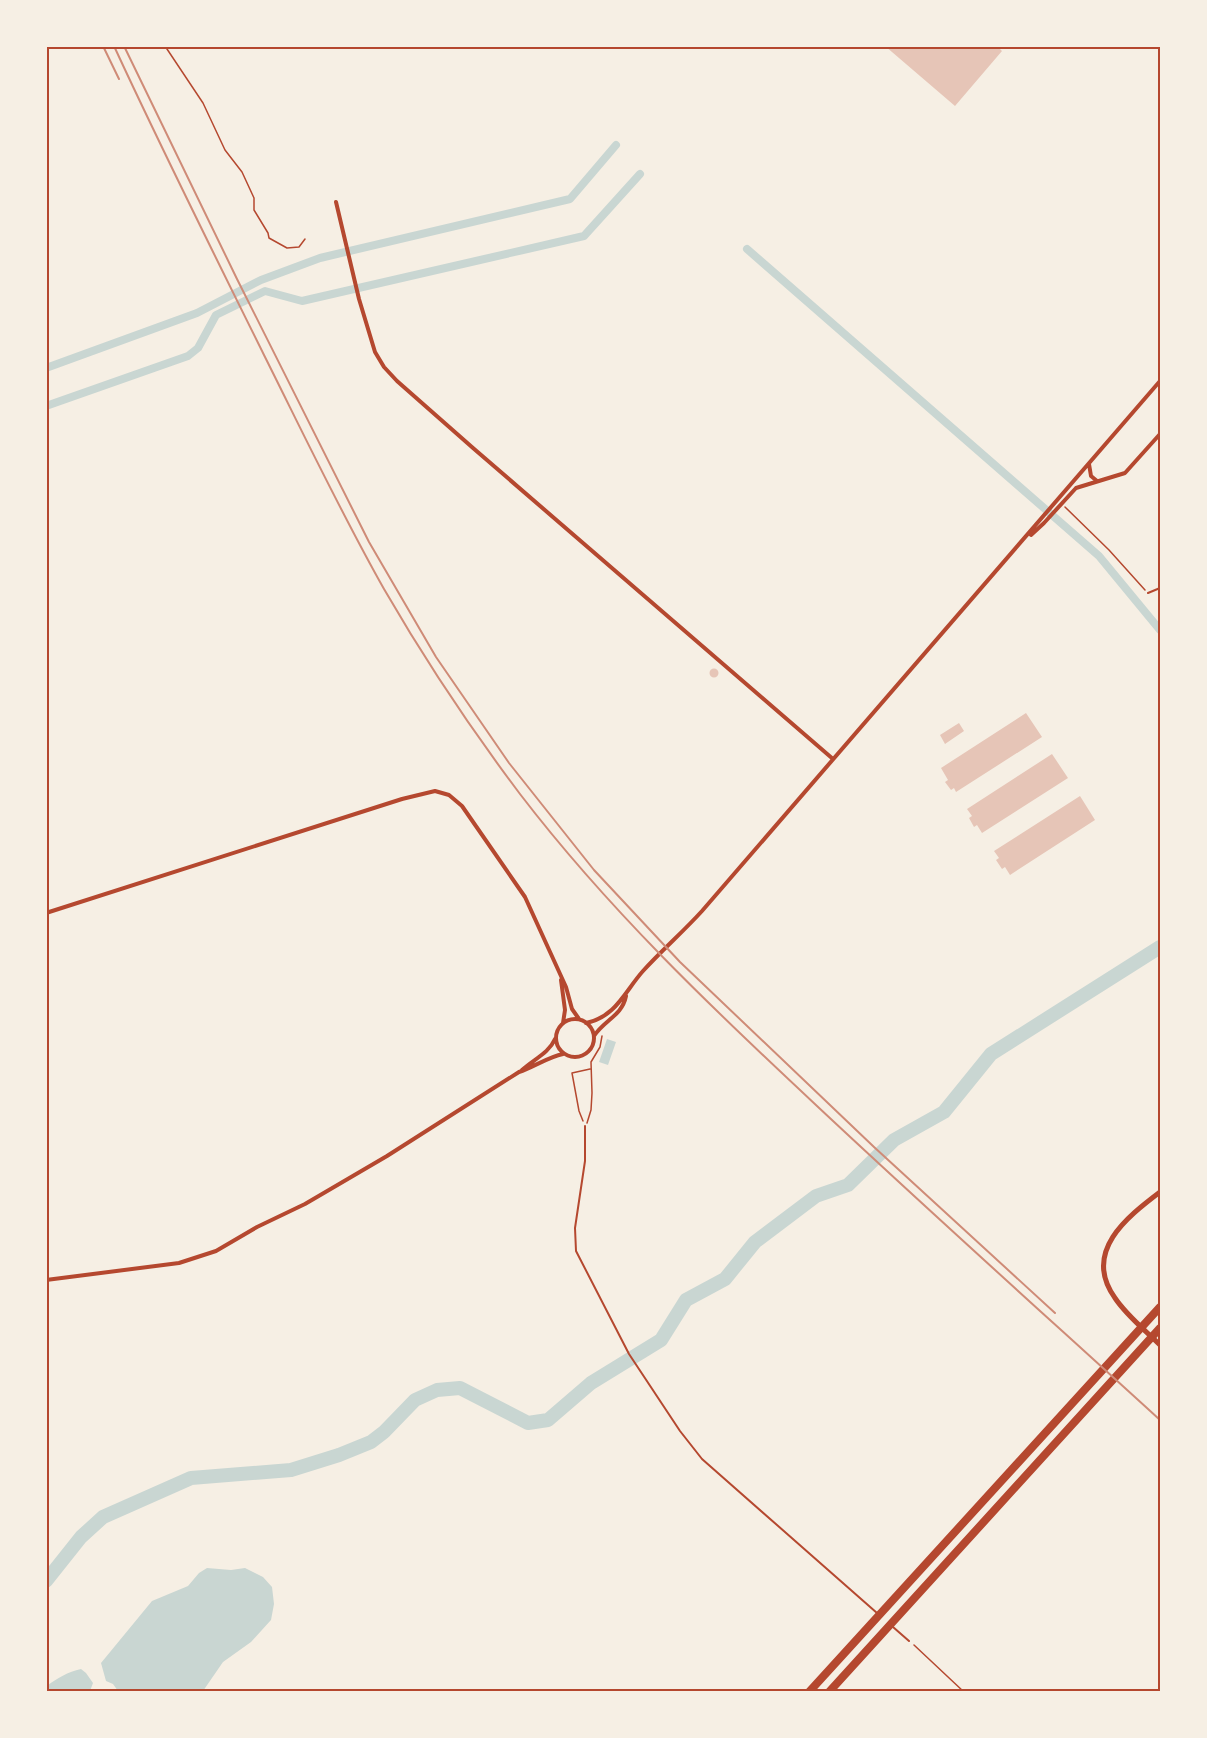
<svg xmlns="http://www.w3.org/2000/svg" width="1207" height="1738" viewBox="0 0 1207 1738" font-family="Commissioner,sans-serif">
<style>
.water{fill:#c9d6d2}
.lines{fill:none;stroke-linecap:round;stroke-linejoin:round}
.canal{stroke:#c9d6d2;stroke-width:8}
.river{stroke:#c9d6d2;stroke-width:14}
.building{fill:#e6c5b7}
.path{stroke:#b5482f;stroke-width:1.5}
.service{stroke:#b5482f;stroke-width:2}
.minor{stroke:#b5482f;stroke-width:4}
.tertiary{stroke:#b5482f;stroke-width:5}
.motorway{stroke:#b5482f;stroke-width:8}
.rail{stroke:#cf8b77;stroke-width:2}
.neatline{fill:none;stroke:#b5482f;stroke-width:2}
</style>
<rect width="100%" height="100%" fill="#f6efe4"/>
<!-- water -->
<path class="water" d="M 607,1039 L 616,1042 L 608,1065 L 599,1062 Z
M 207,1568 L 231,1570 L 245,1568 L 263,1577 L 272,1587 L 274,1604 L 271,1620 L 251,1642 L 223,1662 L 203,1691 L 118,1691 L 113,1684 L 106,1681 L 101,1663 L 152,1601 L 188,1586 L 199,1573 Z
M 81,1669 L 86,1673 L 93,1683 L 90,1691 L 47,1691 L 47,1686 C 57,1678 68,1672 81,1669 Z"/>
<g class="lines">
<!-- canal -->
<path class="canal" d="M 747,249 L 1099,556 L 1160,630
M 46,368 L 197,313 L 261,280 L 320,258 L 570,199 L 616,145
M 46,406 L 188,356 L 198,348 L 216,315 L 265,291 L 302,301 L 584,236 L 640,174"/>
<!-- river -->
<path class="river" d="M 46,1581 L 81,1537 L 103,1517 L 191,1478 L 291,1470 L 339,1455 L 371,1442 L 384,1432 L 415,1400 L 437,1390 L 460,1388 L 528,1423 L 548,1420 L 591,1383 L 661,1340 L 686,1300 L 725,1279 L 755,1242 L 816,1196 L 848,1185 L 894,1140 L 944,1112 L 991,1054 L 1160,947"/>
</g>
<!-- building -->
<path class="building" d="M 885,46 L 997,46 L 1002,51 L 955,106 Z
M709.5 673a4.5 4.5 0 1 1 9 0a4.5 4.5 0 1 1-9 0Z
M 1026,713 L 1042,737 L 956,792 L 954,788 L 951,790 L 945,782 L 948,780 L 941,768 Z
M 959,723 L 964,731 L 945,744 L 940,735 Z
M 1052,754 L 1068,778 L 982,833 L 977,825 L 974,827 L 969,818 L 972,816 L 967,809 Z
M 1080,796 L 1095,820 L 1010,875 L 1005,867 L 1002,869 L 996,860 L 999,858 L 994,851 Z"/>
<g class="lines">
<!-- path -->
<path class="path" d="M 165,46 L 203,103 L 225,150 L 242,172 L 254,198 L 254,210 L 268,233 L 269,238 L 287,248 L 299,247 L 305,239
M 1065,507 L 1109,550 L 1145,590
M 583,1121 L 579,1111 L 572,1073 L 590,1069
M 587,1123 L 591,1110 L 592,1093 L 591,1062 L 600,1047 L 602,1036
M 914,1645 L 964,1692"/>
<!-- service -->
<path class="service" d="M 1148,593 L 1160,588
M 585,1126 L 585,1161 L 575,1228 L 576,1251 L 629,1354 L 680,1431 L 702,1459 L 877,1613
M 893,1627 L 909,1641"/>
<!-- minor -->
<path class="minor" d="M 336,202 L 359,299 L 375,352 L 384,367 L 397,381 L 473,448 L 833,759
M 1089,464 L 1091,476 L 1097,481
M 1031,535 L 1044,523 L 1076,488 L 1125,473 L 1160,434
M 46,913 L 402,799 L 435,791 L 449,795 L 462,806 L 525,897 L 566,987 L 572,1009 L 579,1019
M 561,980 L 565,1010 L 563,1023
M556 1038a19 19 0 1 1 38 0a19 19 0 1 1-38 0Z
M 586,1023 C 616,1017 625,991 643,971 C 662,950 683,932 702,911 L 1160,381
M 594,1036 C 604,1020 622,1016 626,996
M 522,1070 C 534,1059 549,1053 555,1039
M 46,1280 L 179,1263 L 216,1251 L 257,1227 L 305,1204 L 387,1156 L 519,1072 C 534,1067 548,1057 563,1054"/>
<!-- tertiary -->
<path class="tertiary" d="M 1160,1192 C 1127,1217 1082,1252 1115,1298 C 1127,1316 1145,1330 1160,1345"/>
<!-- motorway -->
<path class="motorway" d="M 809,1692 L 1160,1307
M 829,1692 L 1160,1328"/>
<!-- rail -->
<path class="rail" d="M 103,46 L 119,79
M 114,46 C 162,150 213,252 264,355 C 303,433 341,513 384,589 C 425,660 471,729 520,794 C 608,909 711,1007 817,1106 C 930,1212 1046,1316 1160,1420
M 124,46 L 237,279 L 369,542 L 436,657 L 509,763 L 594,870 L 680,962 L 874,1147 L 1055,1313"/>
</g>
<!-- border -->
<rect width="1207" height="1738" fill="none" stroke="#f6efe4" stroke-width="96"/>
<rect x="48" y="48" width="1111" height="1642" class="neatline"/>
</svg>
